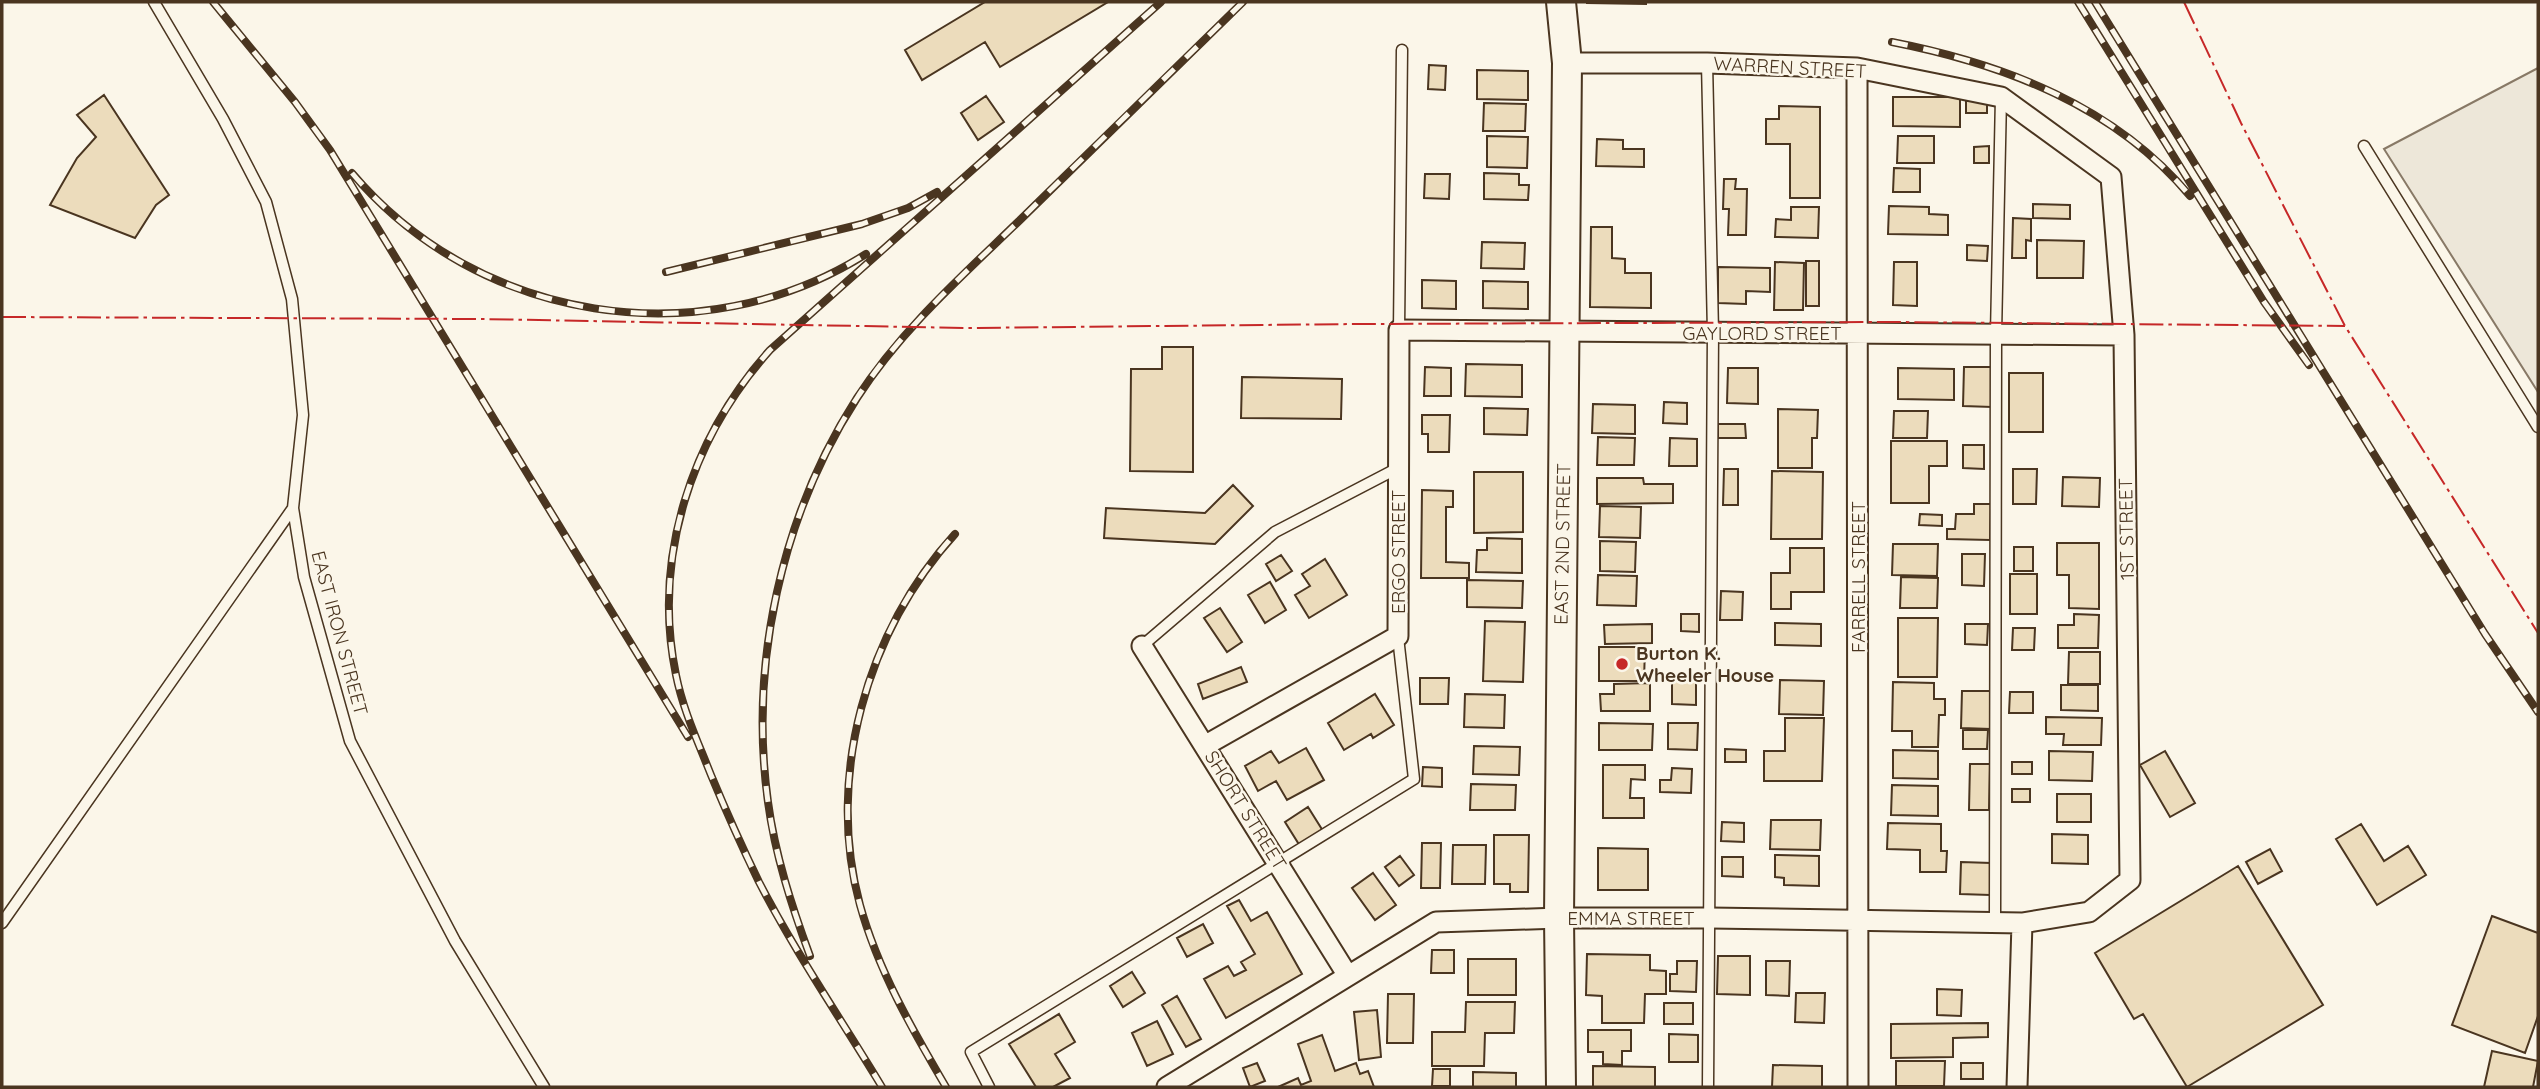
<svg xmlns="http://www.w3.org/2000/svg" width="2540" height="1089" viewBox="0 0 2540 1089" font-family="Quicksand,sans-serif">
<style>
.parking{fill:#ede7d9;stroke:#887966;stroke-width:2}
.building{fill:#ecdcbc;stroke:#4a3520;stroke-width:2}
.lines{fill:none;stroke-linecap:round;stroke-linejoin:round}
.lane-casing{stroke:#4a3520;stroke-width:13}
.street-casing{stroke:#4a3520;stroke-width:23}
.secondary-casing{stroke:#4a3520;stroke-width:32}
.lane{stroke:#fbf6e9;stroke-width:10}
.street{stroke:#fbf6e9;stroke-width:19}
.secondary{stroke:#fbf6e9;stroke-width:28}
.rail-casing{stroke:#4a3520;stroke-width:8}
.rail{stroke:#fbf6e9;stroke-width:5;stroke-dasharray:16;stroke-linecap:butt}
.power{stroke:#c62828;stroke-width:2;stroke-dasharray:24 5 3.5 5;stroke-linecap:butt}
.poi-dot{fill:#c62828;stroke:#fbf6e9;stroke-width:2.5}
.labels{text-anchor:middle;dominant-baseline:central;stroke-width:5;stroke-linejoin:round;paint-order:stroke}
.street-label{font-size:19px;fill:#4a3520;stroke:#fbf6e9}
.poi-label{font-size:19px;font-weight:bold;fill:#4a3520;stroke:#fbf6e9;text-anchor:start}
</style>
<rect width="100%" height="100%" fill="#fbf6e9"/>
<!-- parking -->
<path class="parking" d="M 2538,68 L 2538,392 L 2384,149 Z"/>
<!-- building -->
<path class="building" d="M 985,2 L 1108,2 L 1000,67 L 985,42 L 922,80 L 905,50 Z
M 1587,2 L 1646,2 L 1646,4 L 1587,3 Z
M 1429,65 L 1446,66 L 1445,90 L 1428,89 Z
M 1477,70 L 1528,71 L 1528,100 L 1477,99 Z
M 104,95 L 169,195 L 156,205 L 135,238 L 50,205 L 77,158 L 96,137 L 77,115 Z
M 986,96 L 1004,122 L 978,140 L 961,113 Z
M 1893,97 L 1960,97 L 1960,127 L 1893,126 Z
M 1966,101 L 1987,101 L 1987,113 L 1966,113 Z
M 1484,103 L 1526,104 L 1525,131 L 1483,131 Z
M 1779,106 L 1820,107 L 1820,198 L 1790,198 L 1790,144 L 1766,144 L 1766,119 L 1779,119 Z
M 1487,136 L 1528,137 L 1527,168 L 1487,167 Z
M 1898,136 L 1934,136 L 1934,163 L 1897,163 Z
M 1597,139 L 1623,140 L 1623,149 L 1644,149 L 1644,167 L 1596,166 Z
M 1989,146 L 1989,163 L 1974,163 L 1974,147 Z
M 1894,168 L 1920,169 L 1920,192 L 1893,192 Z
M 1484,173 L 1519,174 L 1519,185 L 1529,185 L 1528,200 L 1484,199 Z
M 1425,174 L 1450,174 L 1449,199 L 1424,198 Z
M 1724,179 L 1736,179 L 1735,189 L 1747,189 L 1746,235 L 1728,235 L 1729,209 L 1723,209 Z
M 2033,204 L 2070,205 L 2070,219 L 2033,218 Z
M 1889,206 L 1929,207 L 1929,214 L 1948,215 L 1948,235 L 1888,234 Z
M 1791,207 L 1819,207 L 1818,238 L 1775,237 L 1776,219 L 1791,220 Z
M 2013,218 L 2031,219 L 2031,241 L 2026,240 L 2026,258 L 2012,258 Z
M 1591,227 L 1612,227 L 1612,258 L 1625,259 L 1625,273 L 1651,273 L 1651,308 L 1590,307 Z
M 2037,240 L 2084,241 L 2083,278 L 2037,278 Z
M 1482,242 L 1525,243 L 1524,269 L 1481,268 Z
M 1967,245 L 1988,246 L 1987,261 L 1967,260 Z
M 1806,261 L 1819,261 L 1819,306 L 1806,306 Z
M 1775,262 L 1804,263 L 1803,310 L 1774,310 Z
M 1894,262 L 1917,262 L 1917,306 L 1893,305 Z
M 1718,267 L 1770,268 L 1770,292 L 1746,291 L 1746,304 L 1718,303 Z
M 1422,280 L 1456,281 L 1456,309 L 1422,308 Z
M 1483,281 L 1528,282 L 1528,309 L 1483,308 Z
M 1162,347 L 1193,347 L 1193,472 L 1130,471 L 1131,369 L 1162,369 Z
M 1466,364 L 1522,365 L 1522,397 L 1465,396 Z
M 1425,367 L 1451,368 L 1451,396 L 1424,396 Z
M 1964,367 L 1992,367 L 1992,407 L 1963,406 Z
M 1728,368 L 1758,368 L 1758,404 L 1727,403 Z
M 1898,368 L 1954,369 L 1954,400 L 1898,399 Z
M 2009,373 L 2043,373 L 2043,432 L 2009,432 Z
M 1242,377 L 1342,379 L 1341,419 L 1241,418 Z
M 1664,402 L 1687,403 L 1687,424 L 1663,423 Z
M 1593,404 L 1635,405 L 1635,434 L 1592,433 Z
M 1484,408 L 1528,409 L 1527,435 L 1484,434 Z
M 1778,409 L 1818,410 L 1817,438 L 1812,438 L 1812,468 L 1778,468 Z
M 1894,411 L 1928,411 L 1927,438 L 1893,438 Z
M 1422,415 L 1450,415 L 1449,452 L 1428,452 L 1428,434 L 1422,434 Z
M 1718,424 L 1745,424 L 1746,438 L 1718,438 Z
M 1598,437 L 1635,438 L 1634,465 L 1597,465 Z
M 1670,438 L 1697,439 L 1697,466 L 1669,466 Z
M 1891,441 L 1947,441 L 1947,466 L 1929,466 L 1929,503 L 1891,503 Z
M 1963,445 L 1984,445 L 1984,469 L 1963,468 Z
M 1724,469 L 1738,469 L 1738,505 L 1723,505 Z
M 2013,469 L 2037,469 L 2036,504 L 2013,504 Z
M 1772,471 L 1823,472 L 1822,539 L 1771,539 Z
M 1474,472 L 1523,472 L 1523,532 L 1474,533 Z
M 2063,477 L 2100,478 L 2099,507 L 2062,506 Z
M 1597,478 L 1643,478 L 1644,484 L 1673,484 L 1673,503 L 1597,504 Z
M 1233,485 L 1253,506 L 1215,544 L 1104,538 L 1106,508 L 1205,513 Z
M 1422,490 L 1453,491 L 1453,507 L 1446,507 L 1446,562 L 1469,563 L 1469,578 L 1421,578 Z
M 1974,504 L 1991,504 L 1990,540 L 1947,539 L 1947,529 L 1955,529 L 1956,514 L 1974,514 Z
M 1600,506 L 1641,507 L 1640,538 L 1599,537 Z
M 1920,514 L 1942,515 L 1942,526 L 1919,525 Z
M 1487,538 L 1522,539 L 1522,573 L 1476,572 L 1477,550 L 1487,550 Z
M 1600,541 L 1636,542 L 1635,572 L 1600,571 Z
M 2057,543 L 2099,543 L 2099,609 L 2069,608 L 2069,575 L 2057,575 Z
M 1893,544 L 1938,544 L 1937,576 L 1892,575 Z
M 2014,547 L 2033,547 L 2033,571 L 2014,571 Z
M 1790,548 L 1824,548 L 1824,592 L 1791,592 L 1791,609 L 1771,609 L 1771,573 L 1790,573 Z
M 1962,554 L 1985,554 L 1984,586 L 1962,585 Z
M 1281,555 L 1292,571 L 1276,581 L 1266,564 Z
M 1325,559 L 1347,595 L 1309,618 L 1295,595 L 1310,586 L 1302,574 Z
M 2010,574 L 2037,574 L 2037,614 L 2010,614 Z
M 1598,575 L 1637,576 L 1636,606 L 1597,605 Z
M 1901,577 L 1938,578 L 1937,608 L 1900,608 Z
M 1467,580 L 1523,581 L 1522,608 L 1467,607 Z
M 1270,582 L 1286,610 L 1265,623 L 1248,595 Z
M 1721,591 L 1743,592 L 1742,620 L 1720,620 Z
M 1220,608 L 1242,642 L 1227,652 L 1204,618 Z
M 1681,614 L 1699,614 L 1699,632 L 1681,631 Z
M 2074,614 L 2099,615 L 2098,648 L 2058,648 L 2058,625 L 2074,625 Z
M 1898,618 L 1938,618 L 1937,677 L 1898,677 Z
M 1485,621 L 1525,622 L 1523,682 L 1483,681 Z
M 1775,623 L 1821,624 L 1821,646 L 1775,645 Z
M 1652,624 L 1652,643 L 1605,644 L 1604,625 Z
M 1965,624 L 1988,624 L 1987,645 L 1965,644 Z
M 2013,628 L 2035,628 L 2034,650 L 2012,650 Z
M 1599,647 L 1645,647 L 1644,681 L 1599,681 Z
M 2069,652 L 2100,652 L 2100,684 L 2068,684 Z
M 1241,667 L 1247,682 L 1203,699 L 1198,684 Z
M 1420,678 L 1449,678 L 1448,704 L 1420,704 Z
M 1672,679 L 1696,680 L 1696,705 L 1672,704 Z
M 1780,680 L 1824,681 L 1823,715 L 1779,714 Z
M 1893,682 L 1934,683 L 1934,699 L 1945,699 L 1945,715 L 1939,715 L 1938,747 L 1912,747 L 1912,731 L 1892,731 Z
M 1650,683 L 1650,711 L 1601,711 L 1600,694 L 1614,694 L 1614,684 Z
M 2061,685 L 2098,685 L 2098,711 L 2061,710 Z
M 1962,691 L 1992,691 L 1991,729 L 1961,728 Z
M 2010,692 L 2033,692 L 2033,713 L 2009,713 Z
M 1375,694 L 1394,725 L 1373,738 L 1371,734 L 1344,750 L 1328,723 Z
M 1465,694 L 1505,695 L 1504,728 L 1464,727 Z
M 2046,717 L 2102,718 L 2101,745 L 2063,745 L 2064,734 L 2046,734 Z
M 1785,718 L 1824,718 L 1822,781 L 1764,781 L 1764,751 L 1785,751 Z
M 1599,723 L 1653,724 L 1652,750 L 1599,750 Z
M 1668,723 L 1698,723 L 1697,750 L 1668,749 Z
M 1963,730 L 1988,730 L 1987,749 L 1963,749 Z
M 1474,746 L 1520,747 L 1519,775 L 1473,774 Z
M 1306,748 L 1324,780 L 1287,800 L 1276,781 L 1258,791 L 1245,766 L 1271,751 L 1279,763 Z
M 1725,749 L 1746,750 L 1746,762 L 1725,762 Z
M 1893,750 L 1938,751 L 1938,779 L 1893,778 Z
M 2049,751 L 2093,752 L 2092,781 L 2049,780 Z
M 2165,751 L 2195,803 L 2170,817 L 2140,765 Z
M 2012,762 L 2032,762 L 2032,774 L 2012,774 Z
M 1970,764 L 1990,764 L 1989,810 L 1969,810 Z
M 1603,765 L 1645,765 L 1645,780 L 1631,779 L 1630,798 L 1644,798 L 1644,818 L 1603,818 Z
M 1423,767 L 1442,768 L 1442,787 L 1422,786 Z
M 1672,768 L 1692,769 L 1691,793 L 1660,792 L 1660,780 L 1671,780 Z
M 1471,784 L 1516,785 L 1515,810 L 1470,810 Z
M 1892,785 L 1938,786 L 1938,816 L 1891,815 Z
M 2012,789 L 2030,789 L 2030,802 L 2012,802 Z
M 2057,794 L 2091,794 L 2091,822 L 2057,822 Z
M 1308,807 L 1323,831 L 1300,846 L 1285,822 Z
M 1771,820 L 1821,820 L 1820,850 L 1770,849 Z
M 1722,822 L 1744,823 L 1744,842 L 1721,841 Z
M 1888,823 L 1941,824 L 1941,851 L 1947,851 L 1946,872 L 1920,872 L 1920,850 L 1887,849 Z
M 2361,824 L 2384,861 L 2408,846 L 2426,875 L 2377,905 L 2336,839 Z
M 2052,834 L 2088,835 L 2088,864 L 2052,863 Z
M 1494,835 L 1529,835 L 1528,892 L 1510,892 L 1510,884 L 1494,884 Z
M 1422,843 L 1441,843 L 1440,888 L 1421,888 Z
M 1453,845 L 1486,845 L 1485,884 L 1452,884 Z
M 1598,848 L 1648,849 L 1648,890 L 1598,890 Z
M 2270,849 L 2282,871 L 2258,884 L 2246,862 Z
M 1775,855 L 1819,856 L 1819,886 L 1784,885 L 1784,878 L 1775,877 Z
M 1400,856 L 1414,875 L 1399,886 L 1385,867 Z
M 1722,857 L 1743,857 L 1743,877 L 1722,876 Z
M 1961,862 L 1991,863 L 1990,895 L 1960,894 Z
M 2238,866 L 2323,1005 L 2187,1087 L 2143,1014 L 2134,1019 L 2095,953 Z
M 1373,873 L 1396,905 L 1375,920 L 1352,888 Z
M 1239,900 L 1251,921 L 1267,912 L 1302,974 L 1226,1018 L 1204,979 L 1228,966 L 1234,976 L 1246,970 L 1241,962 L 1255,954 L 1227,906 Z
M 2492,916 L 2538,933 L 2538,1016 L 2525,1053 L 2452,1025 Z
M 1203,924 L 1213,943 L 1187,957 L 1177,938 Z
M 1432,950 L 1454,950 L 1454,973 L 1431,973 Z
M 1587,954 L 1650,955 L 1650,970 L 1666,971 L 1666,994 L 1645,994 L 1644,1023 L 1602,1023 L 1602,996 L 1586,995 Z
M 1718,956 L 1750,956 L 1750,995 L 1717,994 Z
M 1468,959 L 1516,959 L 1516,995 L 1468,995 Z
M 1677,961 L 1697,961 L 1696,992 L 1670,991 L 1670,974 L 1677,974 Z
M 1766,961 L 1790,961 L 1789,996 L 1766,995 Z
M 1132,972 L 1145,993 L 1123,1007 L 1110,986 Z
M 1937,989 L 1962,990 L 1961,1016 L 1937,1015 Z
M 1796,993 L 1825,993 L 1824,1023 L 1795,1022 Z
M 1388,994 L 1414,994 L 1413,1043 L 1387,1043 Z
M 1177,996 L 1201,1039 L 1186,1047 L 1162,1005 Z
M 1466,1002 L 1515,1002 L 1514,1033 L 1485,1033 L 1484,1066 L 1432,1066 L 1432,1032 L 1465,1032 Z
M 1664,1003 L 1693,1003 L 1693,1024 L 1664,1024 Z
M 1377,1010 L 1381,1057 L 1359,1060 L 1354,1012 Z
M 1059,1014 L 1075,1042 L 1055,1054 L 1070,1078 L 1053,1087 L 1036,1087 L 1009,1044 Z
M 1157,1021 L 1173,1054 L 1147,1066 L 1132,1033 Z
M 1988,1023 L 1988,1037 L 1953,1038 L 1953,1057 L 1891,1058 L 1891,1024 Z
M 1588,1030 L 1631,1030 L 1631,1051 L 1622,1051 L 1622,1065 L 1603,1064 L 1603,1052 L 1588,1052 Z
M 1669,1034 L 1698,1035 L 1698,1062 L 1669,1062 Z
M 1322,1035 L 1335,1071 L 1356,1063 L 1360,1074 L 1368,1071 L 1374,1087 L 1278,1087 L 1298,1078 L 1301,1085 L 1311,1081 L 1298,1044 Z
M 2492,1051 L 2538,1061 L 2533,1087 L 2484,1087 Z
M 1896,1061 L 1945,1061 L 1944,1086 L 1896,1086 Z
M 1257,1063 L 1265,1081 L 1250,1087 L 1243,1068 Z
M 1961,1063 L 1983,1063 L 1983,1079 L 1961,1079 Z
M 1773,1065 L 1822,1066 L 1822,1087 L 1772,1087 Z
M 1593,1066 L 1655,1067 L 1655,1087 L 1593,1087 Z
M 1433,1069 L 1450,1069 L 1450,1086 L 1432,1086 Z
M 1473,1072 L 1516,1073 L 1516,1087 L 1473,1087 Z"/>
<g class="lines">
<!-- lane casing -->
<g class="lane-casing">
<path id="lane" d="M 154,2 L 223,119 L 266,202 L 292,299 L 303,415 L 293,508 L 304,577 L 350,741 L 455,941 L 544,1087
M 1707,63 L 1713,332 L 1708,1087
M 2364,146 L 2538,427
M 1399,330 L 1402,50
M 1142,646 L 1275,532 L 1398,468
M 1995,922 L 1996,334 L 2001,97
M 2,923 L 293,508
M 989,1087 L 971,1052 L 1414,779 L 1398,637"/>
</g>
<!-- street casing -->
<g class="street-casing">
<path id="street" d="M 1857,68 L 1858,1087
M 1142,646 L 1348,976
M 1206,745 L 1398,636 L 1399,330 L 2124,335
M 1167,1087 L 1436,922 L 1559,918 L 1710,918 L 2022,923 L 2089,912 L 2130,880 L 2124,335 L 2111,177 L 2001,97 L 1857,68 L 1707,63 L 1567,63
M 2017,1087 L 2022,923"/>
</g>
<!-- secondary casing -->
<g class="secondary-casing">
<path id="secondary" d="M 1561,2 L 1567,63 L 1559,918 L 1561,1087"/>
</g>
<!-- lane -->
<use href="#lane" class="lane"/>
<!-- street -->
<use href="#street" class="street"/>
<!-- secondary -->
<use href="#secondary" class="secondary"/>
<!-- rail casing -->
<g class="rail-casing">
<path id="rail" d="M 213,2 L 295,102 L 330,150 L 688,737
M 2078,2 L 2264,302 L 2309,365
M 2095,2 L 2485,634 L 2538,712
M 1892,42 C 2004,64 2115,106 2190,196
M 352,173 C 478,322 701,358 866,254
M 666,272 L 862,224 L 908,208 L 937,192
M 810,956 C 792,907 775,855 768,802 C 749,664 781,516 857,398 C 901,330 961,277 1019,221 C 1093,148 1168,75 1243,2
M 882,1087 C 841,1019 795,952 759,882 C 742,847 726,811 711,775 C 698,742 683,710 676,675 C 652,558 691,438 770,350 L 1161,2
M 946,1087 C 912,1029 878,970 860,905 C 825,777 867,630 955,534"/>
</g>
<!-- rail -->
<use href="#rail" class="rail"/>
<!-- power -->
<path class="power" d="M 2184,2 L 2241,123 L 2345,326 L 2538,633
M 2,317 L 480,319 L 967,328 L 1357,324 L 1895,322 L 2345,326"/>
</g>
<!-- markers -->
<circle class="poi-dot" cx="1622" cy="664" r="7"/>
<g class="labels">
<!-- street labels -->
<g class="street-label">
<text transform="translate(1790 67) rotate(3)">WARREN STREET</text>
<text x="1762" y="333">GAYLORD STREET</text>
<text transform="translate(2126 529) rotate(-91)">1ST STREET</text>
<text transform="translate(1562 544) rotate(-89)">EAST 2ND STREET</text>
<text transform="translate(1398 552) rotate(-90)">ERGO STREET</text>
<text transform="translate(1858 577) rotate(-90)">FARRELL STREET</text>
<text transform="translate(340 633) rotate(75)">EAST IRON STREET</text>
<text transform="translate(1246 810) rotate(58)">SHORT STREET</text>
<text x="1631" y="918">EMMA STREET</text>
</g>
<!-- poi labels -->
<g class="poi-label">
<text x="1636" y="653">Burton K.<tspan x="1636" dy="22">Wheeler House</tspan></text>
</g>
</g>
<!-- border -->
<rect width="2540" height="1089" fill="none" stroke="#4a3520" stroke-width="7"/>
</svg>
